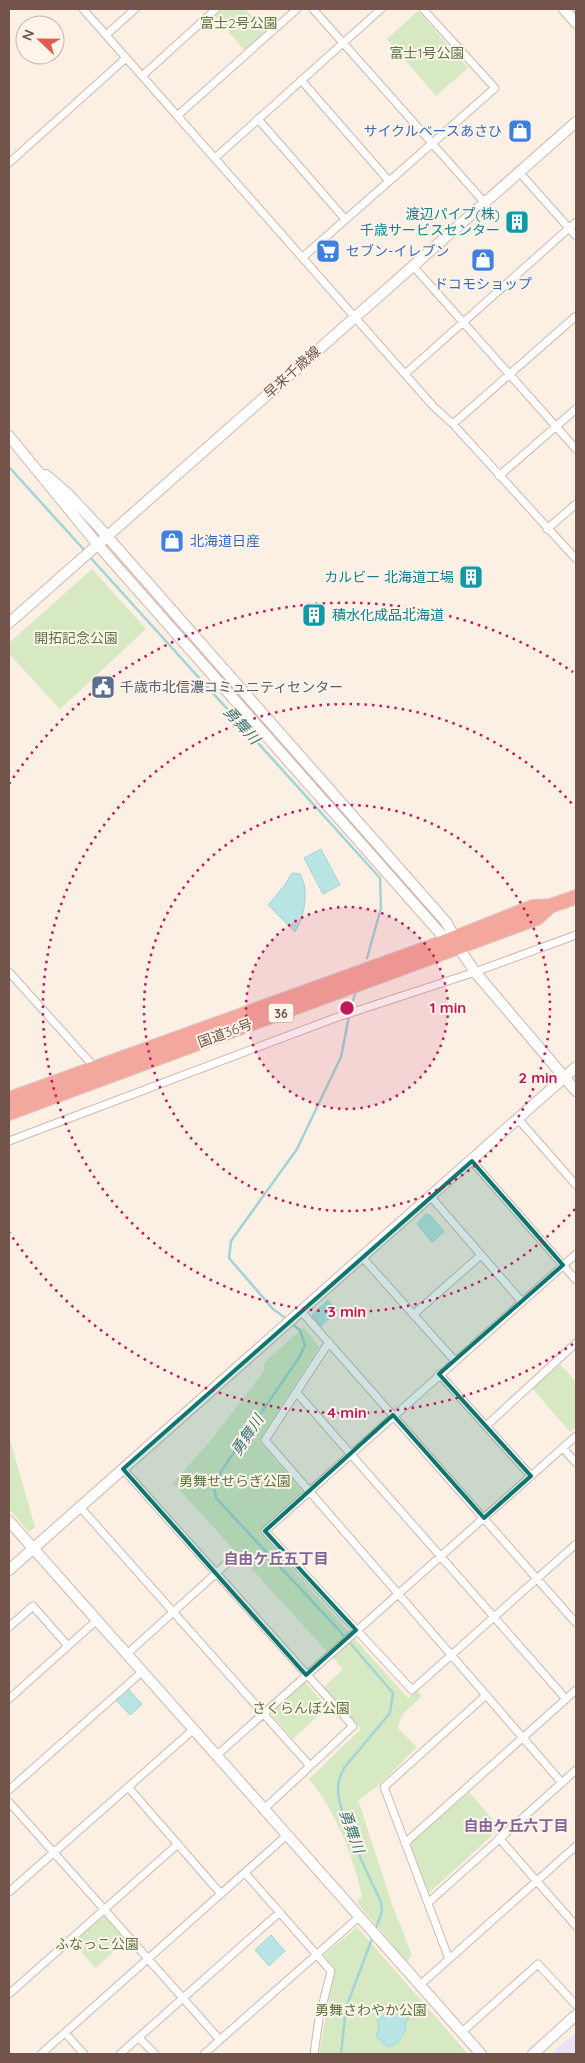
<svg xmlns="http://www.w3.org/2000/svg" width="585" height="2063" viewBox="0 0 585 2063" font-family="Quicksand,'Noto Sans JP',sans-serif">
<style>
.education{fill:#ece1f8}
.green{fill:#d7e9c3}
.water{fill:#b9e4e4;stroke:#a0d4d6}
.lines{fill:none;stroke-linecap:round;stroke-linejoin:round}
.stream{stroke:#a0d4d6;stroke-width:2.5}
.street-casing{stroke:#cfb8ae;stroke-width:9}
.secondary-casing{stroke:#d2b7ab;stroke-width:12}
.highway-casing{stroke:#d8cfcc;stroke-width:16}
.street{stroke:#fff;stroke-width:7}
.secondary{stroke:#fff;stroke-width:10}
.highway{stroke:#f4a89d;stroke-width:14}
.marked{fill:#0f766e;fill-opacity:0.2;stroke:#0f766e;stroke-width:4;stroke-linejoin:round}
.ring{fill:none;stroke:#c2185b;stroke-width:2.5;stroke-dasharray:2.5 5}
.labels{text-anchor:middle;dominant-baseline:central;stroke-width:4;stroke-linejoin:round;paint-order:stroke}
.shield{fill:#fef4ea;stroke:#9d847a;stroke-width:1}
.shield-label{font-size:12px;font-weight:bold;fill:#73544a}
.park-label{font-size:14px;fill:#5a7842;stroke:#fef4ea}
.shop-label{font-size:14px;fill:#366cbe;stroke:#fef4ea;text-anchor:start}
.culture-label{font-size:14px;fill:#0d838f;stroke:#fef4ea;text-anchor:end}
.street-label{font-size:14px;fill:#73544a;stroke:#fef4ea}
.service-label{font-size:14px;fill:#4e5e75;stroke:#fef4ea;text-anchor:start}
.water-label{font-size:15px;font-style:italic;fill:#3f7678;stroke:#fef4ea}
.neighbourhood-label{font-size:15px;font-weight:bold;fill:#806697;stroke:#fef4ea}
.centre{fill:#c2185b;stroke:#fef4ea;stroke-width:2.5}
.ring-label{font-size:15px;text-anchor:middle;font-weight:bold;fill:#c2185b;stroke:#fef4ea;stroke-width:4;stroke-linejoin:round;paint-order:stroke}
</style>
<rect width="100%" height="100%" fill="#fcefe4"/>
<!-- education -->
<path class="education" d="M 576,2032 L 576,2054 L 551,2054 Z"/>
<!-- green -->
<path class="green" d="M 221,9 L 245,9 L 265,31 L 244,50 L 214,15 Z
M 418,11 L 468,68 L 436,96 L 387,39 Z
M 92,569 L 146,629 L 60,709 L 9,654 L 9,643 Z
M 304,1327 L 319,1347 L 259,1441 L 302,1491 L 259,1532 L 408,1698 L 417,1691 L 422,1696 L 402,1715 L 398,1728 L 417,1747 L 379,1785 L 358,1800 L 393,1907 L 412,1955 L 407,1962 L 357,1902 L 362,1896 C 352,1853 336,1812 309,1779 L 361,1729 L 323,1688 L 343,1669 L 173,1483 L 212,1439 L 264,1371 L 264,1363 Z
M 560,1364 L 576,1382 L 576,1427 L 570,1432 L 532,1388 Z
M 9,1436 L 35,1527 L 29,1532 L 9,1509 Z
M 304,1681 L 327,1707 L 293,1739 L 270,1713 Z
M 469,1792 L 500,1828 L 429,1893 L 410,1844 Z
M 104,1916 L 126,1940 L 96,1968 L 73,1943 Z
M 357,1927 L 468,2054 L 319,2054 L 335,1968 L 324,1955 Z"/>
<!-- water -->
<path class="water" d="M 321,849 L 340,885 L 323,894 L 304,858 Z
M 292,873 L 300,874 C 310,891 304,917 295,932 L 268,905 L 285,885 Z
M 426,1214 L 431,1216 L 444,1232 L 432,1242 L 417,1224 Z
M 328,1300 L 337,1311 L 321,1326 L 312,1315 Z
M 127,1688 L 142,1704 L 130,1715 L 115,1699 Z
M 271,1935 L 285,1951 L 269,1966 L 255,1950 Z
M 397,2005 L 403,2006 L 411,2014 L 405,2023 L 406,2029 C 401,2037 398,2046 387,2047 L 376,2036 L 379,2027 L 377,2021 Z"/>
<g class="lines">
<!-- stream -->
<path class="stream" d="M 9,467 L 86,552
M 89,556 L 380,878 L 381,908 L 367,958
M 350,1011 L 355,994
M 288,1320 L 273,1309 L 229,1258 L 231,1241 L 297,1149 L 341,1057 L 349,1016
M 292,1324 L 300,1330 L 305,1345 L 300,1356 L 222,1470 L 214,1486 L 216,1498 L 338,1629 L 393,1693 L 390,1713 L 344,1768 C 340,1775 338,1782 338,1790 C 339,1817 369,1876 381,1902 L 382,1911 L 375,1931
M 341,2054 L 346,2008 L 373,1936"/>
<!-- street casing -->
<g class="street-casing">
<path id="street" d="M 83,9 L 434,407 L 453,424 L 576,559
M 313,9 L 485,203
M 106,35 L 135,9
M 142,76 L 216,9
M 301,80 L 389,181
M 177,116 L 297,9
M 258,119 L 345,219
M 215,158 L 381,9
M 9,163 L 126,58
M 519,172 L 576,236
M 303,257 L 495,88 L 423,9
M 413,266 L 576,449
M 405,374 L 576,222
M 453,424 L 576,316
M 499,476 L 576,409
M 547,529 L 576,504
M 9,972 L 97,1070
M 519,1120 L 576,1185
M 9,1141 L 335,1018 L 475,972 L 576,935
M 472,1161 L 576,1280
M 431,1197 L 522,1302
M 576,1254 L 265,1531 L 412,1690 L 576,1544
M 362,1257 L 455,1361
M 300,1310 L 576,1623
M 413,1315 L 481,1255
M 329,1342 L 265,1440 L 562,1783
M 439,1374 L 531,1476
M 297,1393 L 566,1699
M 486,1426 L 576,1343
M 563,1448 L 576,1463
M 123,1469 L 353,1726 L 264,1809
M 80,1507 L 310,1766
M 9,1627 L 33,1606 L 68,1646
M 127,1654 L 234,1557
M 9,1699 L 97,1620
M 217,1755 L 576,1436
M 128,1787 L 221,1894
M 9,1790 L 143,1671
M 9,1802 L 220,2040
M 499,1838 L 576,1926
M 405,1843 L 576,1690
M 245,1873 L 331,1971 L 319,2019 L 314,2054
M 9,1892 L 194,1729
M 428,1903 L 576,1770
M 449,1959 L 384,1787 L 485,1696
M 420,1985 L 576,1846
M 9,1994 L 178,1844
M 462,2032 L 538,1964 L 576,2005
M 65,2033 L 84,2054
M 139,2038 L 155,2054
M 41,2054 L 287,1835
M 120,2054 L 280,1912
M 204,2054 L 359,1917"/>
</g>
<!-- secondary casing -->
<g class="secondary-casing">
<path id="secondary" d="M 564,9 L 576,23
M 9,436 L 98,545 L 447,941 L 459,948 L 475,972 L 576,1091
M 46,475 L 67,493 L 97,525 L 446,922 L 457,942
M 9,623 L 576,122
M 9,1521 L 481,2054
M 9,1570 L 576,1067
M 533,2054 L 576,2015"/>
</g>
<!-- highway casing -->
<g class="highway-casing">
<path id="highway" d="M 9,1099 L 447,941 L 533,907 L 550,906 L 576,897
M 9,1113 L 537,918 L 550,906"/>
</g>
<!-- street -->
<use href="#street" class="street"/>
<!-- secondary -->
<use href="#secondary" class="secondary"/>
<!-- highway -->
<use href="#highway" class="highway"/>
</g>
<!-- marked area -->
<path class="marked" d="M 472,1161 L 563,1265 L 439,1374 L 531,1476 L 484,1518 L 393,1415 L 265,1531 L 356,1630 L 306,1675 L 123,1469 Z"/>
<!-- distance rings -->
<circle cx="347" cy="1008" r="101" fill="#c2185b" fill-opacity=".12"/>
<g class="ring">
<circle cx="347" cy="1008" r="101"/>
<circle cx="347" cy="1008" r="203"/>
<path d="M575 1209A304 304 0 1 1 575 807"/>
<path d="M573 1344A405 405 0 0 1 9 1232M9 784A405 405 0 0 1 573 672"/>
</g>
<!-- icons -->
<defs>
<g id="shop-square" transform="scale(1.25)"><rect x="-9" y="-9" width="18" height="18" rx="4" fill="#3f7fe0" stroke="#fef4ea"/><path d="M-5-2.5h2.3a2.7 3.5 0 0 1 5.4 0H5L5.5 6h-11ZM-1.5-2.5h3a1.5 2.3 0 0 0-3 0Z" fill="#fff"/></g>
<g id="building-square" transform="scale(1.25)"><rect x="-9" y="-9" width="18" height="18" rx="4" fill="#0f9aa8" stroke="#fef4ea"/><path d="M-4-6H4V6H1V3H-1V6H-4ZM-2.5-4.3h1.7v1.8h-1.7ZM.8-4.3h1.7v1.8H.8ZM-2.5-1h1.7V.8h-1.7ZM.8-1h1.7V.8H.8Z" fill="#fff"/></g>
<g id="supermarket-square" transform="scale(1.25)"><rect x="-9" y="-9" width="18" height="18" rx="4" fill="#3f7fe0" stroke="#fef4ea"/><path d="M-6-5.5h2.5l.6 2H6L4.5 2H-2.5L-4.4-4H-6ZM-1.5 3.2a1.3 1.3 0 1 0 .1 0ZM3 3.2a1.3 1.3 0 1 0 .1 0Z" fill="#fff"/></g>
<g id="civic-square" transform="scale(1.25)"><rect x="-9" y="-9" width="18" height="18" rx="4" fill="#5c6f8a" stroke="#fef4ea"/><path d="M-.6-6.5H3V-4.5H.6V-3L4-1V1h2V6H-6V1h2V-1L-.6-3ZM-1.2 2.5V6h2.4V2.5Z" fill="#fff"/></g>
</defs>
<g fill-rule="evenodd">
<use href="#shop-square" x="520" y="131"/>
<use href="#building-square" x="517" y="222"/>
<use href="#supermarket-square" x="328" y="251"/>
<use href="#shop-square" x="483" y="260"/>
<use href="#shop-square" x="172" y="541"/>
<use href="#building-square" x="471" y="577"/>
<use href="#building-square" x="314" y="615"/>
<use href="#civic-square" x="103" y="687"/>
</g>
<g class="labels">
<!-- shield labels -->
<rect class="shield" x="268.5" y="1003.5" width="25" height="19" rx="4"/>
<g class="shield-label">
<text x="281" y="1013">36</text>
</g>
<!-- park labels -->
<g class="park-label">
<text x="239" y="23">富士2号公園</text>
<text x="427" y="53">富士1号公園</text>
<text x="76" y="638">開拓記念公園</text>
<text x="235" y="1481">勇舞せせらぎ公園</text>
<text x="301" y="1708">さくらんぼ公園</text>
<text x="97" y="1944">ふなっこ公園</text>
<text x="371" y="2010">勇舞さわやか公園</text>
</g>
<!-- shop labels -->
<g class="shop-label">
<text x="502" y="131" text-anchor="end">サイクルベースあさひ</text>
<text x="346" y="251">セブン-イレブン</text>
<text x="483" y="284" text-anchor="middle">ドコモショップ</text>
<text x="190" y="541">北海道日産</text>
</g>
<!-- culture labels -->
<g class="culture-label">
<text x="500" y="214">渡辺パイプ(株)<tspan x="500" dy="16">千歳サービスセンター</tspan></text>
<text x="454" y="577">カルビー 北海道工場</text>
<text x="332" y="615" text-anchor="start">積水化成品北海道</text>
</g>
<!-- street labels -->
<g class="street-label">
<text transform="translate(292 372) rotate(-42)">早来千歳線</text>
<text transform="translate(225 1033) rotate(-20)">国道36号</text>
</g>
<!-- service labels -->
<g class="service-label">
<text x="120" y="687">千歳市北信濃コミュニティセンター</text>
</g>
<!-- water labels -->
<g class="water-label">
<text transform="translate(242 725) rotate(48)">勇舞川</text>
<text transform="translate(247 1435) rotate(-57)">勇舞川</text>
<text transform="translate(352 1831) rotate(70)">勇舞川</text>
</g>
<!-- neighbourhood labels -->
<g class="neighbourhood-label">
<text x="276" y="1558">自由ケ丘五丁目</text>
<text x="516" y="1825">自由ケ丘六丁目</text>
</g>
</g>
<circle cx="347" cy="1008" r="8" class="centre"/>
<g class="ring-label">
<text x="448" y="1013">1 min</text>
<text x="538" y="1083">2 min</text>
<text x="347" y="1317">3 min</text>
<text x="347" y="1418">4 min</text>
</g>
<!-- border -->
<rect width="585" height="2063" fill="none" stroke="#73544a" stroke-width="20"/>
<!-- north arrow -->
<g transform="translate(40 40) rotate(292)"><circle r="24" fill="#fef4ea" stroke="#c6b4aa"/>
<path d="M0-4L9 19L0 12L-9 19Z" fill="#e25b4c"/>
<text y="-8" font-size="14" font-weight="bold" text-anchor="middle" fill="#73544a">N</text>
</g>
</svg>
